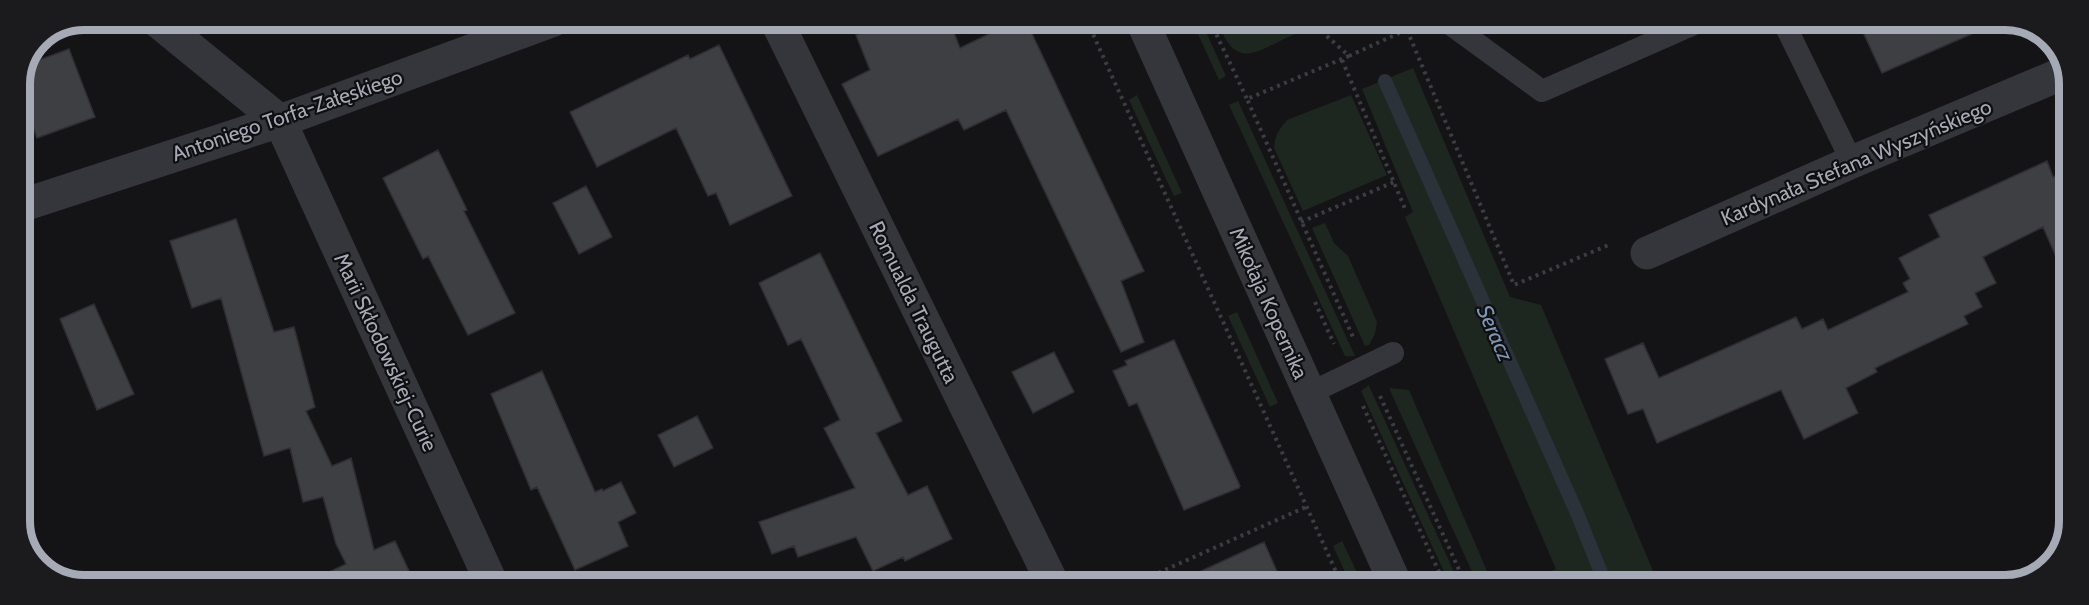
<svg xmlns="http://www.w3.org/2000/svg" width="2089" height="605" viewBox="0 0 2089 605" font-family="Cabin,sans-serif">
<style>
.green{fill:#1e2620}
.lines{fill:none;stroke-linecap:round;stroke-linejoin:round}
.stream{stroke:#2b323a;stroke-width:14}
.building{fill:#3e3f43;stroke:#2f2e32;stroke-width:1.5}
.path{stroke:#3b3d42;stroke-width:4;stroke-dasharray:3 4.5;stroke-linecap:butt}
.service{stroke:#35363b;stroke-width:22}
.minor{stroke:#35363b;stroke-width:33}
.tertiary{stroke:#35363b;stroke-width:33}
.labels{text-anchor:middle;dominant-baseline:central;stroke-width:4.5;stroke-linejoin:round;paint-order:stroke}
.street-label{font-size:21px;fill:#a6aab6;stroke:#0f0f11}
.water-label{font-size:22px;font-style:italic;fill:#7d96b1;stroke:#0f0f11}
.rim{fill:none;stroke:#a6aab6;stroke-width:8}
</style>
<rect width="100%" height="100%" fill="#141416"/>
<!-- green -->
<path class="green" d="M 1192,21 L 1201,21 L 1226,76 L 1219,80 Z
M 1217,21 L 1297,21 C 1300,26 1298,30 1295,34 C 1256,51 1237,73 1217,21 Z
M 1413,68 L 1510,297 L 1541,305 L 1659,585 L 1520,585 L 1556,569 L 1405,217 L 1413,212 L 1362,89 Z
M 1137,95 L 1182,193 L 1174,196 L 1129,100 Z
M 1351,95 L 1387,175 L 1303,211 L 1274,148 C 1275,136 1279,129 1287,120 Z
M 1238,101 L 1355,356 L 1345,356 L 1229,105 Z
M 1325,223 L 1334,243 L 1348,256 L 1377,322 L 1375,334 L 1369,345 L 1365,346 L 1312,228 Z
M 1237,312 L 1278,403 L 1270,407 L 1228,316 Z
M 1369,385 L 1369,386 L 1460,585 L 1450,585 L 1361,391 Z
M 1389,388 L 1409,390 L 1493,585 L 1478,585 Z
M 1342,541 L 1363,585 L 1351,585 L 1333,546 Z"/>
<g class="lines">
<!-- stream -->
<path class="stream" d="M 1385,81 L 1577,513 L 1606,585"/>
</g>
<!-- building -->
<path class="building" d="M 858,20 L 949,20 L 960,48 L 1016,21 L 1026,21 L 1144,271 L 1121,281 L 1144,342 L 1121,352 L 1006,110 L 964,130 L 958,119 L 878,156 L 842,84 L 870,70 L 856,35 L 863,32 Z
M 1887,21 L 1999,22 L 1882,73 L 1863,32 Z
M 719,45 L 792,196 L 730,225 L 716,193 L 708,196 L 676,128 L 597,167 L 570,112 L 688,55 L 690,59 Z
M 69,49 L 95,117 L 37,138 L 28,114 L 20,117 L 20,84 L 28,64 Z
M 438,150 L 467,210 L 464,211 L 515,313 L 468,335 L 428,256 L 423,259 L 383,178 Z
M 2047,161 L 2053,177 L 2069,170 L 2068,284 L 2043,227 L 1983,257 L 1996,283 L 1975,293 L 1982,307 L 1964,316 L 1968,324 L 1875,368 L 1877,372 L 1846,388 L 1858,413 L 1804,439 L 1781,390 L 1657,443 L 1643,409 L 1628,414 L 1605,359 L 1643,343 L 1659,378 L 1796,317 L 1802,329 L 1823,319 L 1828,330 L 1908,292 L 1903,283 L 1910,279 L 1899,258 L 1940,237 L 1929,215 Z
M 586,186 L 612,237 L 579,254 L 553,203 Z
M 236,219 L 274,332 L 294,327 L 315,407 L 306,411 L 332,466 L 351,458 L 374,550 L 395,541 L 415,584 L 305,584 L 346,564 L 336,544 L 323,497 L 303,502 L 290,448 L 264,456 L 221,298 L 192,308 L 170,241 Z
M 820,253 L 902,421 L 876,433 L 908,495 L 927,486 L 952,539 L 905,561 L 903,557 L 873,571 L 856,537 L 798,557 L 794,546 L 772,554 L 759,522 L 855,488 L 824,428 L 840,420 L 801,339 L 788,345 L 759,283 Z
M 94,304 L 134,394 L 97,410 L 60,319 Z
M 1174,340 L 1240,486 L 1239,488 L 1184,510 L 1137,403 L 1129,406 L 1113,371 L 1127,365 L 1125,361 Z
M 1054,352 L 1074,392 L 1033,413 L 1012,372 Z
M 542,371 L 595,492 L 602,489 L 603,491 L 621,482 L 636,513 L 618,522 L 628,546 L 575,570 L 537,487 L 531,490 L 491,394 Z
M 697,416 L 713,448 L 674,467 L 658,435 Z
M 1264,542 L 1283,585 L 1171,585 Z"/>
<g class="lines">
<!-- path -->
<path class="path" d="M 1087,21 L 1342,585
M 1210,21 L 1247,99
M 1310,21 L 1349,56 L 1408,29
M 1407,30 L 1514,285 L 1611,244
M 1349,56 L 1247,99 L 1353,337
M 1342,60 L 1406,211
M 1301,222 L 1394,182
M 1315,302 L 1334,344
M 1380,396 L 1466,585
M 1363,406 L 1445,585
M 1131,585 L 1306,507"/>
<!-- service -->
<path class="service" d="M 1446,21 L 1542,91 L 1701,21
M 1783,21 L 1852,162
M 1310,393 L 1393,353"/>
<!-- minor -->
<path class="minor" d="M 156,20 L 280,121 L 492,584
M 776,20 L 1053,584
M 20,206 L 280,121 L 554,20
M 1647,253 L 1852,162 L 2066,72"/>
<!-- tertiary -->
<path class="tertiary" d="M 1142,21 L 1396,585"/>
</g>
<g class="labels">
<!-- street labels -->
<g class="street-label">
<text transform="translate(287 115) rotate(-19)">Antoniego Torfa-Załęskiego</text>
<text transform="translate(1856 162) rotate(-23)">Kardynała Stefana Wyszyńskiego</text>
<text transform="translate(914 302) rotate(64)">Romualda Traugutta</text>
<text transform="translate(1269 303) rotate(66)">Mikołaja Kopernika</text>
<text transform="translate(386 352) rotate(65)">Marii Skłodowskiej-Curie</text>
</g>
<!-- water labels -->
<g class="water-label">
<text transform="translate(1495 333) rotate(66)">Seracz</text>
</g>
</g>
<!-- crop -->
<path d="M0 0H2089V605H0ZM84 30H2005A54 54 0 0 1 2059 84V521A54 54 0 0 1 2005 575H84A54 54 0 0 1 30 521V84A54 54 0 0 1 84 30Z" fill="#1b1b1e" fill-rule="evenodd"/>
<path class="rim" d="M84 30H2005A54 54 0 0 1 2059 84V521A54 54 0 0 1 2005 575H84A54 54 0 0 1 30 521V84A54 54 0 0 1 84 30Z"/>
</svg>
